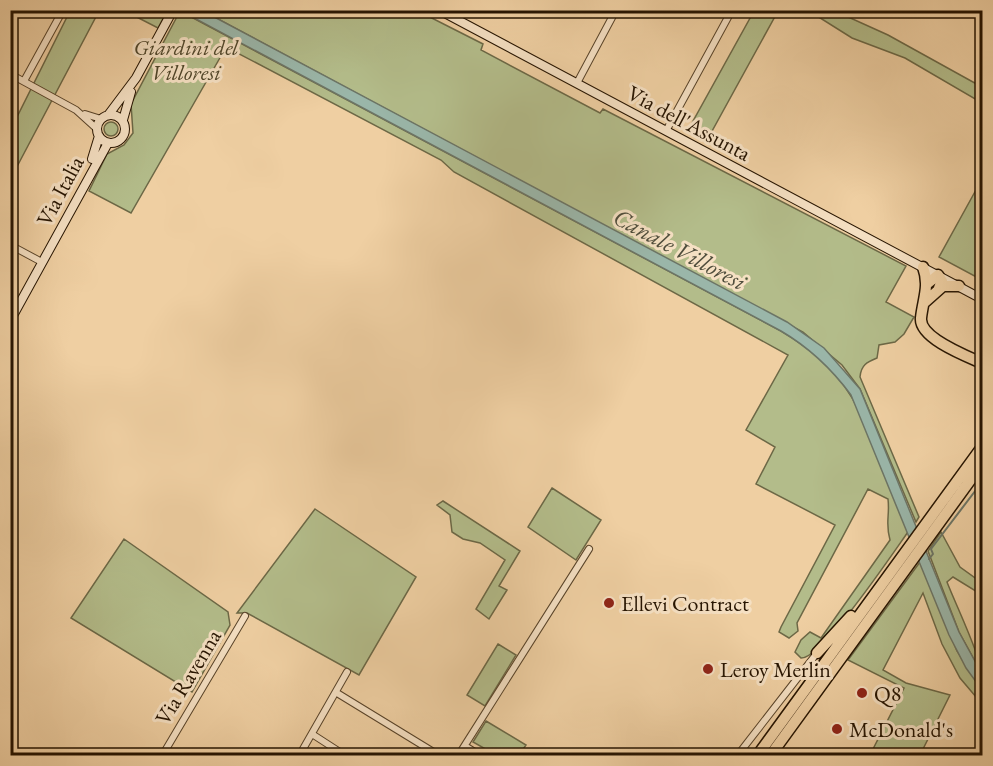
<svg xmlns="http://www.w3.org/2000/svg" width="993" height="766" viewBox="0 0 993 766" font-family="'EB Garamond',serif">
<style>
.green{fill:#b3bc8a;stroke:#6c6846;stroke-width:1.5}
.water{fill:#9ab6a9;stroke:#6c7566;stroke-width:1.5}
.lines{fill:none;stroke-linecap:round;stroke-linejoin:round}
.stream{stroke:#6c7566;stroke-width:2}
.street-casing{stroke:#584329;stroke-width:8}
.secondary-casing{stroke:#261401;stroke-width:10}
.highway-casing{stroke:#261401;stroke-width:13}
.street{stroke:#f5e0c3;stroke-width:6}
.secondary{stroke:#f5e0c3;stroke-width:8}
.highway{stroke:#efcfa2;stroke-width:10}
.poi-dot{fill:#8f2418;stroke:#f5e0c3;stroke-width:2}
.labels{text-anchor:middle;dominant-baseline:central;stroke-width:6;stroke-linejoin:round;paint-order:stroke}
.park-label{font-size:22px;font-style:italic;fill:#50462a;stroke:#f5e0c3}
.street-label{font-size:22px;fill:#261401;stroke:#f5e0c3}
.poi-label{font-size:22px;fill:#261401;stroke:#f5e0c3;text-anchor:start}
.water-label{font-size:24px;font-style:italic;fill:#4f4d3c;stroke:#f5e0c3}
</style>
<rect width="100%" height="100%" fill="#efcfa2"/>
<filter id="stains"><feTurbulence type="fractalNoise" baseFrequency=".00333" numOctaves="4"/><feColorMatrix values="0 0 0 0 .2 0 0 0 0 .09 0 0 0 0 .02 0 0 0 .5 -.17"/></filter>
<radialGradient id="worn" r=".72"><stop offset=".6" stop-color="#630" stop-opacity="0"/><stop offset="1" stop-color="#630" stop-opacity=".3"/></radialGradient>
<!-- green -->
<path class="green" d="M 70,11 L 99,11 L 11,178 L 11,129 Z
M 125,11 L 167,10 L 167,11 L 158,28 Z
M 180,11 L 781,331 C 815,351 842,375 859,411 L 908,532 C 893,553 822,659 801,658 L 795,652 L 801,640 L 810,632 L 821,638 L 890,540 C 885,523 890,516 888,499 L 868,489 L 797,623 L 798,631 L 789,638 L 779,632 L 781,627 L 835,525 L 756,484 L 775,447 L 746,430 L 788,355 L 454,172 L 441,160 L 228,48 L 225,49 L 131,213 L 89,191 L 107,154 L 124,145 L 133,133 L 131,104 Z
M 203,11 L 418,11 L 483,44 L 481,50 L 600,113 L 603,109 L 906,266 L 886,302 L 914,317 L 904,334 L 895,342 L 879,345 L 877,358 C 867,362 861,365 860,377 L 919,517 L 916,522 L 860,389 L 842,365 L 803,332 Z
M 754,11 L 778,11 L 706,142 L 687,132 Z
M 809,11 L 835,11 L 888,35 L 982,87 L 982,103 L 905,58 L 852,38 Z
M104 129a7 7 0 1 1 14 0a7 7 0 1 1-14 0Z
M 982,179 L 982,280 L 939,257 Z
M 552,488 L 601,520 L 576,560 L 528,527 Z
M 443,501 L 520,551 L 499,586 L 507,590 L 489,619 L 476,609 L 505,560 L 480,543 L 463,539 L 452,532 L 450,515 L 437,505 Z
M 315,509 L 416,577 L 359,675 L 247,613 L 237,613 Z
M 941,532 L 960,567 L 982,583 L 982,595 L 953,577 L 947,582 C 955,603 982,659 982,674 L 959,632 L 928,551 Z
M 124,539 L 228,612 L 230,625 L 192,692 L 71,618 Z
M 920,562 L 957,651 L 982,690 L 982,704 L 960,678 L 942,644 L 923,593 L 883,670 L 906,683 L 950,695 L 920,755 L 870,755 L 904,688 L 848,660 Z
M 498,644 L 516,655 L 485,706 L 467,695 Z
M 486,721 L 526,745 L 519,755 L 496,755 L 473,742 Z"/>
<!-- water -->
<path class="water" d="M 181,11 L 203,11 L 787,322 L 824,348 L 860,389 L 959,632 L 982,674 L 982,690 L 966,668 L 949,635 L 851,395 C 831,368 810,348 781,331 Z"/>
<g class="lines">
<!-- stream -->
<path class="stream" d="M 929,559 L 933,554 L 931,549 L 982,482"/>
<!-- street casing -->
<g class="street-casing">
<path id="street" d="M 10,74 L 76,110 L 97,129
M 24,81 L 63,10
M 577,83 L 616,10
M 85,114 L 101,119
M 666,131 L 732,10
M 10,245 L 38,260
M 337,693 L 440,756
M 312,734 L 346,756
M 465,746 L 481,756
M 162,756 L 245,616
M 299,756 L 347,672
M 458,756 L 589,549
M 737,756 L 817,653"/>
</g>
<!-- secondary casing -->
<g class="secondary-casing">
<path id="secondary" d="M 439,10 L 982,299
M 109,114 L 136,78 L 173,10
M97 129a14 14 0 1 1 28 0a14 14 0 1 1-28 0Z
M 123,120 L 131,92
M 92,159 L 99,136
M 10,321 L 108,143"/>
</g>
<!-- highway casing -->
<g class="highway-casing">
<path id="highway" d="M 923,267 C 930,286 923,299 921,318 C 919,338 966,356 982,363
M 927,284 L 938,275 L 942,281 L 939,288
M 925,302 L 943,286 L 959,286
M 817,653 L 851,616
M 757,756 L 982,447
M 770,756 L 982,464"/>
</g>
<!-- street -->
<use href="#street" class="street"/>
<!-- secondary -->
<use href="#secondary" class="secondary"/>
<!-- highway -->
<use href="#highway" class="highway"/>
</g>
<!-- markers -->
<g class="poi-dot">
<circle cx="609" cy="603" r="6"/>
<circle cx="708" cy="669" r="6"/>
<circle cx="862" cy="693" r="6"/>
<circle cx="837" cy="729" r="6"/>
</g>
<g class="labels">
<!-- park labels -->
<g class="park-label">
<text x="186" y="47">Giardini del<tspan x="186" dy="25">Villoresi</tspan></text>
</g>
<!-- street labels -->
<g class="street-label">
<text transform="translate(689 123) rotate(28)">Via dell'Assunta</text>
<text transform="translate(60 191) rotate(-62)">Via Italia</text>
<text transform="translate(188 677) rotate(-59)">Via Ravenna</text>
</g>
<!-- poi labels -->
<g class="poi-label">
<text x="621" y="603">Ellevi Contract</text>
<text x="720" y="669">Leroy Merlin</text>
<text x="874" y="693">Q8</text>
<text x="849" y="729">McDonald's</text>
</g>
<!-- water labels -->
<g class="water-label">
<text transform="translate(680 249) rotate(28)">Canale Villoresi</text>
</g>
</g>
<!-- margin -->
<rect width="993" height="766" fill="none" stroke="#efcfa2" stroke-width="36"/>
<rect x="12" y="12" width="969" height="742" fill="none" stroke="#261401" stroke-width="3"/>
<rect x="18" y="18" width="957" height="730" fill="none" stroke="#261401" stroke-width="1.5"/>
<rect width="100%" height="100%" filter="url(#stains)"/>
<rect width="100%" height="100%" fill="url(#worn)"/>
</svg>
